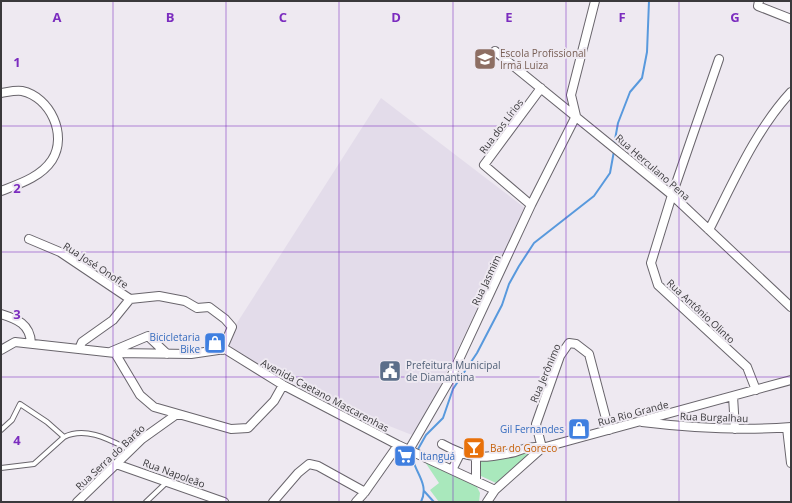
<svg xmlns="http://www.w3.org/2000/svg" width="792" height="503" viewBox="0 0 792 503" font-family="'Open Sans',sans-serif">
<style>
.built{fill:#e3dcea}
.green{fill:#a9e8bc}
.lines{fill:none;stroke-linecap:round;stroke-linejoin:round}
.stream{stroke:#5899dd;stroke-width:2}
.lane-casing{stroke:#69656c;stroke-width:6}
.street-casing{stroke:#69656c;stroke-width:10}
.lane{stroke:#fff;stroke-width:4}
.street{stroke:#fff;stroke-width:8}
.grid{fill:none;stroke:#7b2cbf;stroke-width:1;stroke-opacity:0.55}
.labels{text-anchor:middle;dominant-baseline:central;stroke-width:4;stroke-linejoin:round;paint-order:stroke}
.education-label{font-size:10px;fill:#785e54;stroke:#eee9f1;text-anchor:start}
.street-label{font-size:10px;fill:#3a393c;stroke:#eee9f1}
.shop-label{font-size:10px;fill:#366cbe;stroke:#eee9f1;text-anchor:end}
.service-label{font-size:10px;fill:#4e5e75;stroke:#eee9f1;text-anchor:start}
.food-label{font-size:10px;fill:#c56008;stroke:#eee9f1;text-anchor:start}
.grid-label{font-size:13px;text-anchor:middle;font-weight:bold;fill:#7b2cbf;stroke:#eee9f1;stroke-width:4;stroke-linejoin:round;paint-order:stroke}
</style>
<rect width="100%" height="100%" fill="#eee9f1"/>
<!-- built -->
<path class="built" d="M 381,98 L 525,208 L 425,418 L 412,435 L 359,414 L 280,377 L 228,346 L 235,326 Z"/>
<!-- green -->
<path class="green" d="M 533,448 L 534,452 L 496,483 L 481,476 L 479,461 Z
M 425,462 L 476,485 L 480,493 L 479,502 L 439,502 L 430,490 L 439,483 Z"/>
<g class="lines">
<!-- stream -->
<path class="stream" d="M 614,145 L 618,123 L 630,92 L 642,78 L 647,52 L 649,1
M 417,451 L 426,435 L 443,418 L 453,389 L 477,353 L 502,305 L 509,284 L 519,266 L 534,243 L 594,196 L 610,173 L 614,151
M 415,455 L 413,460 C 417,475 429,485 421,502
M 424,491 L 434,502"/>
<!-- lane casing -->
<g class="lane-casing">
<path id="lane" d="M 1,430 L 12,420 L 20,404 L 47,422 L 64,437 C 86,426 110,440 130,450
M 1,468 L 34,464 L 64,437
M 146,502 L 167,482"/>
</g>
<!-- street casing -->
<g class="street-casing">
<path id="street" d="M 759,1 L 758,6 L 791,19
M 495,51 L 672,195 L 791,307
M 719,59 L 672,195 L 651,263 L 658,285 L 747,367 L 756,390
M 1,93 C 8,92 15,90 22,91 C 50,97 68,135 52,160 C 41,177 19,184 1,191
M 531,205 L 484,165 L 541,88
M 709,230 C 733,183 755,131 791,92
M 29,239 L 60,252 L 130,299
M 1,314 C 17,319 30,324 31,343
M 79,349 L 82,342 L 113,320 L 130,299 L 159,296 L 185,301 L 197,308 L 209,307 L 225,319 L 232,327 L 222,350
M 1,350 L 15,342 L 115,353 L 191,354 L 225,349 L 283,385 L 398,445 L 495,490
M 110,352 L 148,336 L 167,354
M 115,353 L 140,395 L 154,407 L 231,429 L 248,428 L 274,401 L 283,385
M 733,396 L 735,429
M 642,422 C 692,428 741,431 791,427
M 787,428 L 791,463
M 442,444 C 471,460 483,459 515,452 C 524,449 533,445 542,448
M 542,448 L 536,424 L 560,356 L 569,343 L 576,344 L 589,354 L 609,430
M 409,450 L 449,381 L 531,205 L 576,116 L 571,95 L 595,1
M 116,464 L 224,502
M 452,470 L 460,454
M 476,481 L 476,458
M 77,502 L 142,439 L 177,414
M 273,502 L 298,473 L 309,464 L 318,466 L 365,492
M 356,502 L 365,492 L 398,445
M 487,502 L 495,490 L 542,448 L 791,380"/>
</g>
<!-- lane -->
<use href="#lane" class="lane"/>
<!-- street -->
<use href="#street" class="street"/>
</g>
<!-- grid -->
<path class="grid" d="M 113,1 L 113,502M 226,1 L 226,502M 339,1 L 339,502M 453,1 L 453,502M 566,1 L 566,502M 679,1 L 679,502M 1,126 L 791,126M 1,252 L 791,252M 1,377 L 791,377"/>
<!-- icons -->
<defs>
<g id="school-square" transform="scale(1.15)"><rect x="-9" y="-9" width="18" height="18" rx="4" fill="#8d6e63" stroke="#eee9f1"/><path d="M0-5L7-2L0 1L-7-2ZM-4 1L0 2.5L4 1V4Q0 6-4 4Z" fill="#fff"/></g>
<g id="shop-square" transform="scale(1.15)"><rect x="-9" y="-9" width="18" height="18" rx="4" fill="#3f7fe0" stroke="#eee9f1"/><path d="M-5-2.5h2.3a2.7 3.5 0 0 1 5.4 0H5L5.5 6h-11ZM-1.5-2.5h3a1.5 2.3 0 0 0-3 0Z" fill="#fff"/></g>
<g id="civic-square" transform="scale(1.15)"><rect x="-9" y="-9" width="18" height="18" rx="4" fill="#5c6f8a" stroke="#eee9f1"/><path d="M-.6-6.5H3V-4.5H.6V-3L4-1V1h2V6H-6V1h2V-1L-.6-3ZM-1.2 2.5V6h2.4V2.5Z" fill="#fff"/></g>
<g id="bar-square" transform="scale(1.15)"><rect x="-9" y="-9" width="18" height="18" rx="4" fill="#e8710a" stroke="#eee9f1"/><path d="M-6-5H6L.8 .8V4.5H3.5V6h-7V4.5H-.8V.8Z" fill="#fff"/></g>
<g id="supermarket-square" transform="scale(1.15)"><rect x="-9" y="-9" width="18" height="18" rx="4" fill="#3f7fe0" stroke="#eee9f1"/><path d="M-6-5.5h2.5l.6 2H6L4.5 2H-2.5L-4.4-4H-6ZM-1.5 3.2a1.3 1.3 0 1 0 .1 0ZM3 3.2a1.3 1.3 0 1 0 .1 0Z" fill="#fff"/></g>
</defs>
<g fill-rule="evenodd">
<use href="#school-square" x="485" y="59"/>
<use href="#shop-square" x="215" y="343"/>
<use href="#civic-square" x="390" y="371"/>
<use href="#shop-square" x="579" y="429"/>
<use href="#bar-square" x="474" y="448"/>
<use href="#supermarket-square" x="405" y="456"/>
</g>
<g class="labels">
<!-- education labels -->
<g class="education-label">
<text x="500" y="53">Escola Profissional<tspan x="500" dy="12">Irmã Luiza</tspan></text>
</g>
<!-- street labels -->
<g class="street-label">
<text transform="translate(501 126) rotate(-53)">Rua dos Lírios</text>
<text transform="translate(653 167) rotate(41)">Rua Herculano Pena</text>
<text transform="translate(96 265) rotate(33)">Rua José Onofre</text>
<text transform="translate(486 280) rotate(-65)">Rua Jasmim</text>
<text transform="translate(701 311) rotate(43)">Rua Antônio Olinto</text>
<text transform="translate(545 373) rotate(-67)">Rua Jerônimo</text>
<text transform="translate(325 395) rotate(28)">Avenida Caetano Mascarenhas</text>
<text transform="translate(633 413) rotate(-15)">Rua Rio Grande</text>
<text transform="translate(714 417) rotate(2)">Rua Burgalhau</text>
<text transform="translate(110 457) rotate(-43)">Rua Serra do Barão</text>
<text transform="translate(174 473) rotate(20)">Rua Napoleão</text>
</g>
<!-- shop labels -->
<g class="shop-label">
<text x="200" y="337">Bicicletaria<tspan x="200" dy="12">Bike</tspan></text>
<text x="564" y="429">Gil Fernandes</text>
<text x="420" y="456" text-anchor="start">Itanguá</text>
</g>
<!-- service labels -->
<g class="service-label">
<text x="406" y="365">Prefeitura Municipal<tspan x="406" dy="12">de Diamantina</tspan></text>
</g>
<!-- food labels -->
<g class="food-label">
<text x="490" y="448">Bar do Goreco</text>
</g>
</g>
<g class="grid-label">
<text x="57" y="22">A</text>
<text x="170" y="22">B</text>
<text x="283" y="22">C</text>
<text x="396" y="22">D</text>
<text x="509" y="22">E</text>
<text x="622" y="22">F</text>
<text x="735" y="22">G</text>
<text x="17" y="67">1</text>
<text x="17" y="193">2</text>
<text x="17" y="319">3</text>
<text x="17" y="445">4</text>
</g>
<!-- border -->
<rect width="792" height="503" fill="none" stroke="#3a393c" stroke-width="4"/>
</svg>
